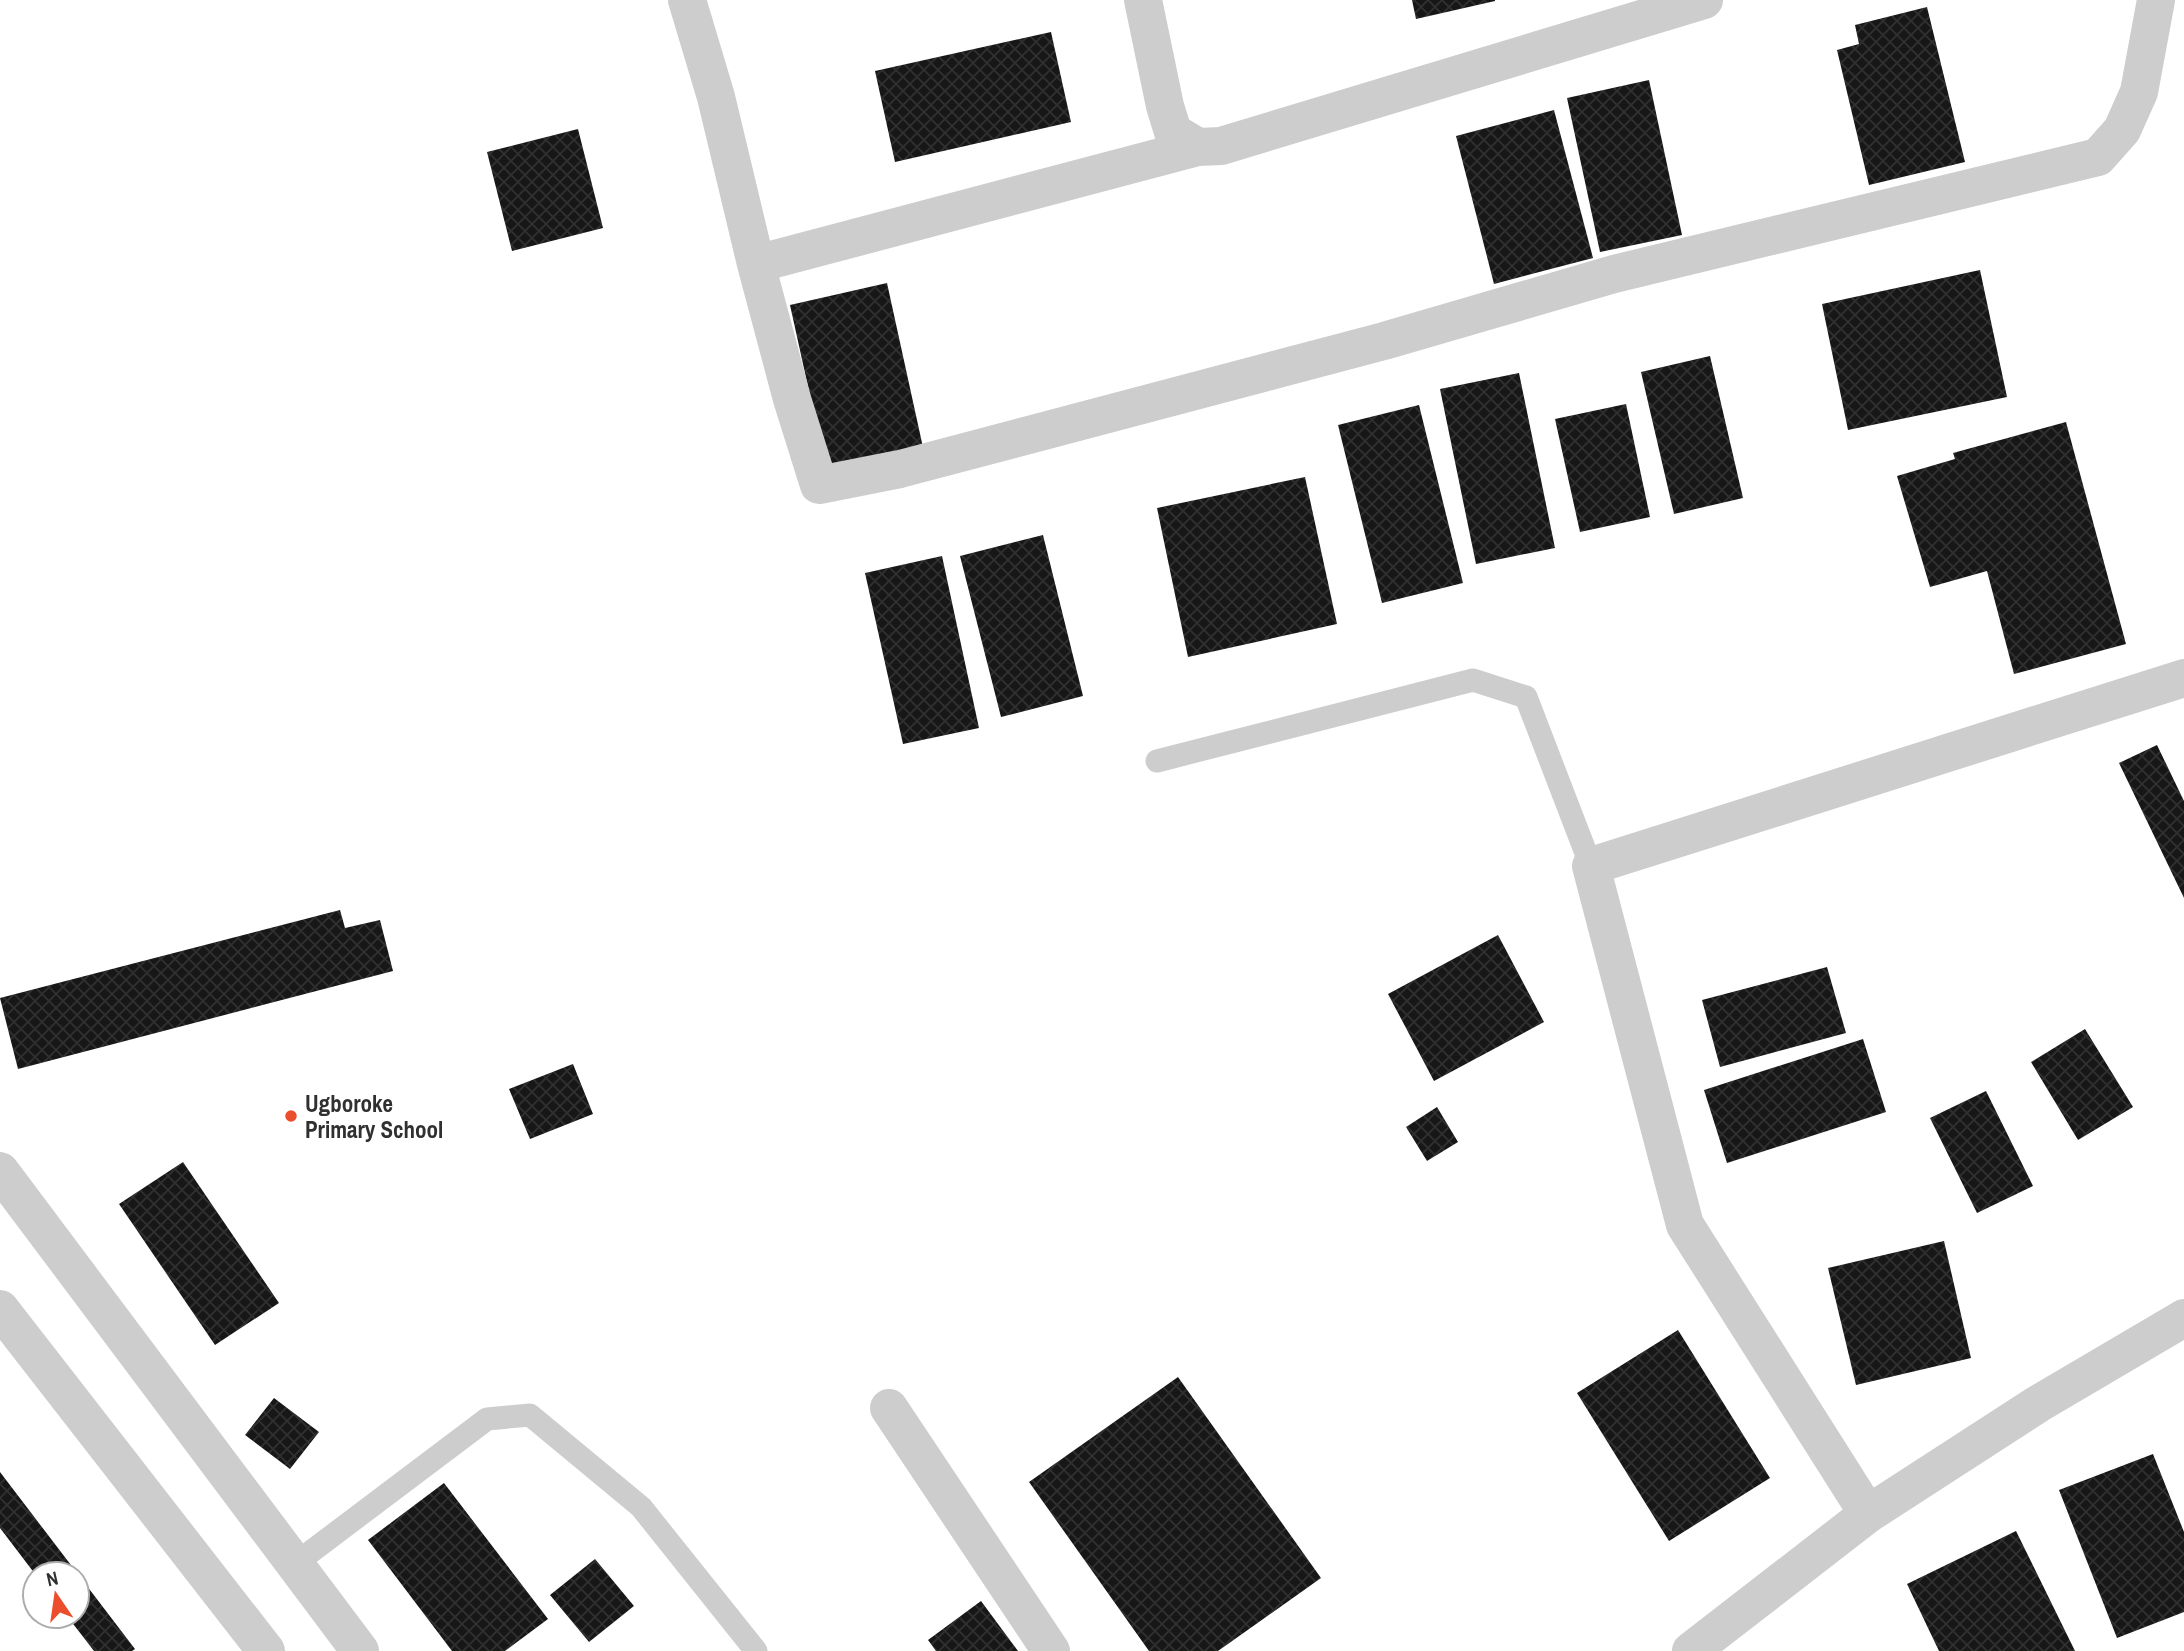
<svg xmlns="http://www.w3.org/2000/svg" width="2184" height="1651" viewBox="0 0 2184 1651" font-family="'Archivo Narrow',sans-serif">
<style>
.building{fill:url(#building-cross-hatch)}
.lines{fill:none;stroke-linecap:round;stroke-linejoin:round}
.service{stroke:#cdcdcd;stroke-width:23}
.minor{stroke:#cdcdcd;stroke-width:38}
.tertiary{stroke:#cdcdcd;stroke-width:38}
.poi-dot{fill:#ec4e2d;stroke:#fff;stroke-width:2.5}
.labels{text-anchor:middle;dominant-baseline:central;stroke-width:7;stroke-linejoin:round;paint-order:stroke}
.poi-label{font-size:23px;font-weight:bold;fill:#303030;stroke:#fff;text-anchor:start}
</style>
<defs>
<pattern id="building-cross-hatch" width="8" height="8" patternUnits="userSpaceOnUse" patternTransform="scale(1.75)"><rect width="8" height="8" fill="#171717"/><path d="M0 0l8 8M0 8l8-8" fill="none" stroke="#303030"/></pattern>
</defs>
<rect width="100%" height="100%" fill="#fff"/>
<!-- building -->
<path class="building" d="M 1412,0 L 1495,0 L 1495,1 L 1416,19 Z
M 1927,7 L 1965,162 L 1869,185 L 1837,50 L 1859,44 L 1855,25 Z
M 1051,32 L 1071,122 L 895,162 L 875,71 Z
M 1649,80 L 1682,235 L 1600,252 L 1567,98 Z
M 1554,110 L 1593,258 L 1494,284 L 1456,136 Z
M 578,129 L 603,228 L 512,251 L 487,152 Z
M 1980,270 L 2007,397 L 1848,430 L 1822,304 Z
M 887,283 L 924,452 L 827,473 L 790,305 Z
M 1710,356 L 1743,498 L 1674,514 L 1641,372 Z
M 1519,373 L 1555,548 L 1476,564 L 1440,389 Z
M 1626,404 L 1650,517 L 1580,532 L 1555,419 Z
M 1419,405 L 1463,583 L 1382,603 L 1338,425 Z
M 2066,422 L 2126,644 L 2014,674 L 1987,571 L 1930,587 L 1897,476 L 1955,459 L 1953,453 Z
M 1305,477 L 1337,624 L 1188,657 L 1157,508 Z
M 1043,535 L 1083,696 L 1001,717 L 960,556 Z
M 942,556 L 979,728 L 903,744 L 865,573 Z
M 2157,745 L 2184,801 L 2184,898 L 2119,763 Z
M 340,910 L 345,928 L 380,920 L 393,971 L 18,1069 L 0,998 Z
M 1498,935 L 1544,1022 L 1434,1081 L 1388,994 Z
M 1827,967 L 1846,1033 L 1720,1067 L 1702,1000 Z
M 2085,1029 L 2133,1107 L 2078,1140 L 2031,1062 Z
M 1863,1039 L 1886,1112 L 1727,1163 L 1704,1090 Z
M 573,1064 L 593,1114 L 530,1139 L 509,1089 Z
M 1986,1091 L 2033,1186 L 1977,1213 L 1930,1118 Z
M 1437,1107 L 1458,1142 L 1427,1161 L 1406,1127 Z
M 183,1162 L 279,1303 L 215,1345 L 119,1204 Z
M 1944,1241 L 1971,1358 L 1856,1385 L 1828,1268 Z
M 1678,1330 L 1770,1478 L 1669,1541 L 1577,1393 Z
M 1178,1377 L 1321,1578 L 1218,1651 L 1149,1651 L 1029,1482 Z
M 274,1398 L 319,1432 L 290,1469 L 245,1435 Z
M 2153,1454 L 2184,1532 L 2184,1612 L 2117,1638 L 2059,1490 Z
M 0,1472 L 77,1573 L 135,1649 L 132,1651 L 94,1651 L 67,1616 L 77,1616 L 77,1574 L 35,1574 L 0,1528 Z
M 444,1483 L 548,1619 L 505,1651 L 452,1651 L 368,1540 Z
M 2016,1531 L 2075,1651 L 1939,1651 L 1907,1584 Z
M 595,1559 L 634,1606 L 589,1642 L 550,1595 Z
M 981,1601 L 1018,1651 L 936,1651 L 928,1640 Z"/>
<g class="lines">
<!-- service -->
<path class="service" d="M 1157,761 L 1473,680 L 1526,697 L 1591,866
M 296,1563 L 487,1419 L 530,1415 L 641,1507 L 756,1651"/>
<!-- minor -->
<path class="minor" d="M 687,0 L 716,97 L 756,264
M 1143,0 L 1165,106 L 1173,132 L 1198,147 L 1221,146 L 1704,0
M 1198,147 L 756,264 L 792,399 L 819,485 L 900,469 L 1384,341 L 1614,274 L 2098,157 L 2122,130 L 2139,92 L 2156,0
M 889,1408 L 1051,1651
M 1868,1514 L 1685,1225 L 1591,866 L 2184,678
M 1691,1651 L 1868,1514 L 2038,1404 L 2184,1318"/>
<!-- tertiary -->
<path class="tertiary" d="M 0,1171 L 360,1651
M 0,1309 L 266,1651"/>
</g>
<!-- markers -->
<circle class="poi-dot" cx="291" cy="1116" r="7"/>
<g class="labels">
<!-- poi labels -->
<g class="poi-label">
<text x="305" y="1103">Ugboroke<tspan x="305" dy="26">Primary School</tspan></text>
</g>
</g>
<!-- north arrow -->
<g transform="translate(56 1595) rotate(347)"><circle r="33" fill="#ffffff" stroke="#acacac" stroke-width="2"/>
<path d="M0-5L12 26L0 18L-12 26Z" fill="#ec4e2d"/>
<text y="-10" font-size="19" font-weight="bold" text-anchor="middle" fill="#303030">N</text>
</g>
</svg>
